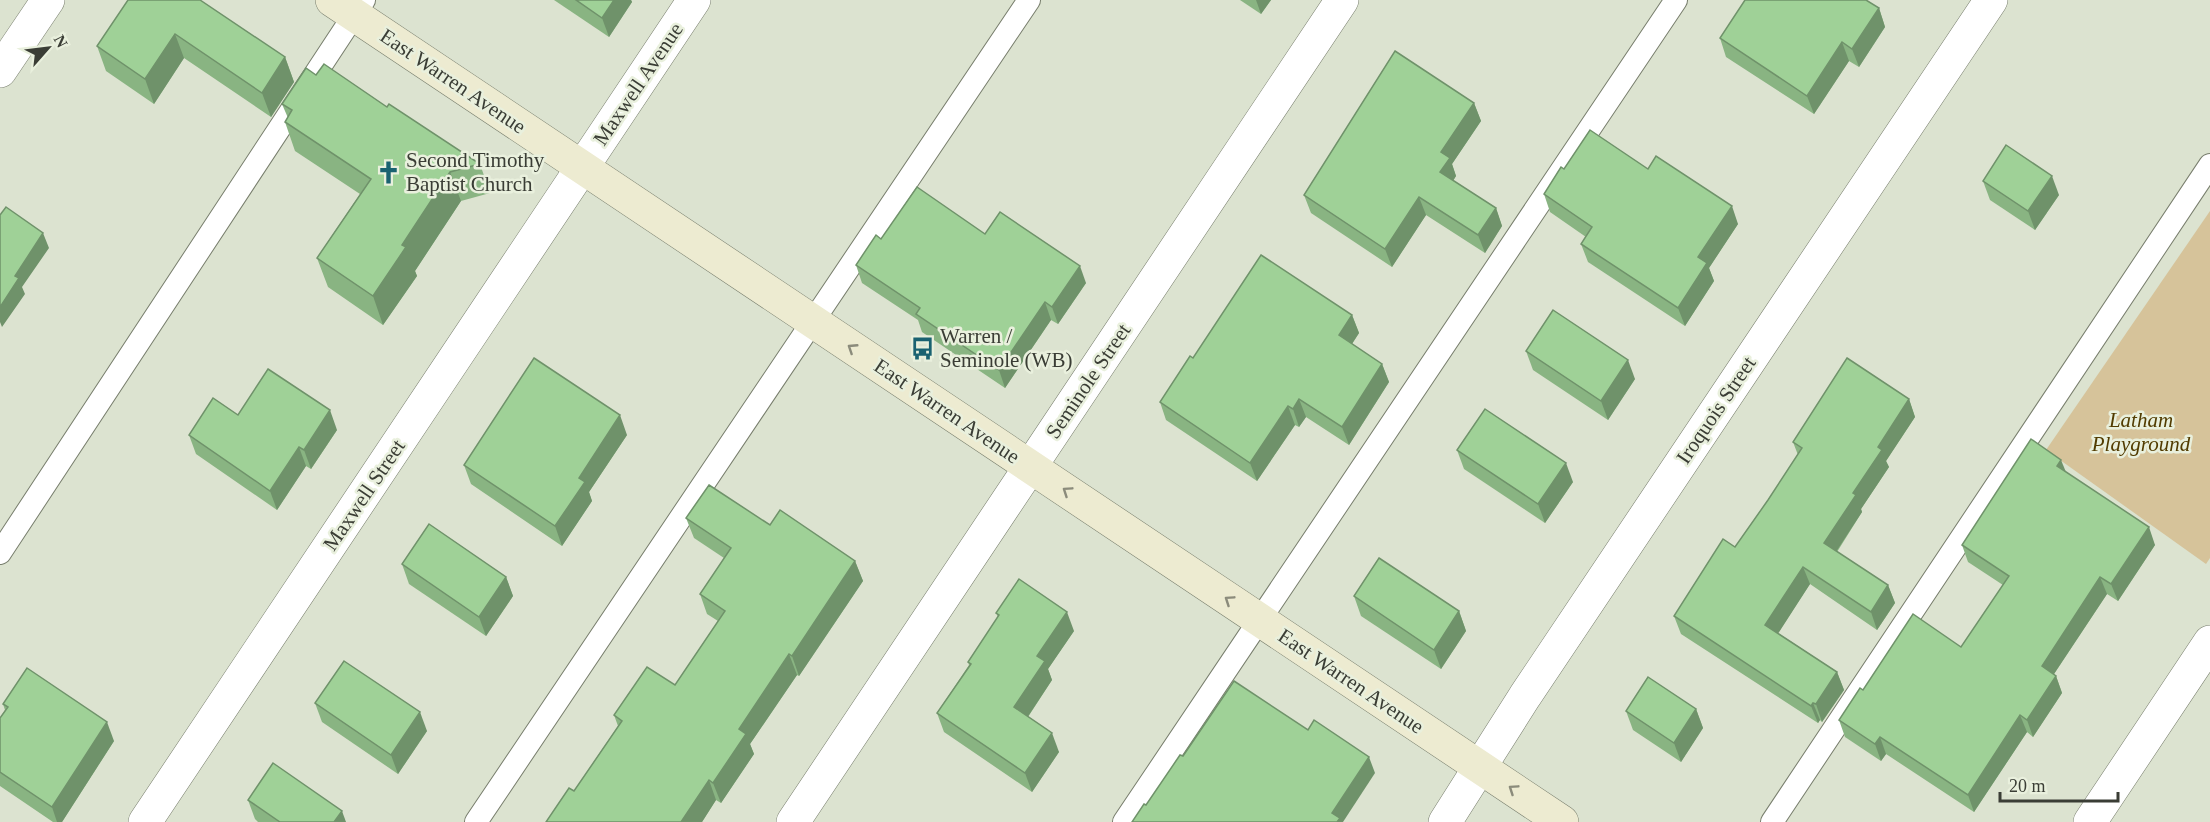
<svg xmlns="http://www.w3.org/2000/svg" width="2210" height="822" viewBox="0 0 2210 822" font-family="'Times New Roman',serif">
<rect width="100%" height="100%" fill="#dce3d0"/>
<path fill="#d6c39a" d="M2210,211V558L2206,564L2046,450Z"/>
<g fill="none" stroke-linecap="round" stroke-linejoin="round">
<defs>
<g id="lane">
<path d="M0,553L364,0"/>
<path d="M476,822L1029,0"/>
<path d="M1124,822L1676,0"/>
<path d="M1772,822L2210,165"/>
</g>
<g id="street">
<path d="M0,71L48,0"/>
<path d="M145,822L694,0"/>
<path d="M793,822L1342,0"/>
<path d="M1445,822L1525,696L1991,0"/>
<path d="M2090,822L2210,642"/>
</g>
<path id="secondary" d="M332,0L1562,822"/>
</defs>
<use href="#lane" stroke="#787e6d" stroke-width="24"/>
<use href="#street" stroke="#787e6d" stroke-width="34"/>
<use href="#secondary" stroke="#787e6d" stroke-width="34"/>
<use href="#lane" stroke="#fff" stroke-width="22"/>
<use href="#street" stroke="#fff" stroke-width="33"/>
<use href="#secondary" stroke="#edebd1" stroke-width="33"/>
</g>
<g fill="#89b482">
<path d="M128,0L285,57L294,82L271,117L184,58L154,104L106,71L97,46Z"/>
<path d="M554,0H631L632,2L609,37Z"/>
<path d="M1240,0H1271L1261,14Z"/>
<path d="M1879,8L1885,27L1859,67L1849,61L1814,114L1726,57L1720,38Z"/>
<path d="M316,75L387,107L480,164L490,193L461,201L415,271L417,276L383,325L328,287L317,258L360,194L295,151L285,122L288,118L282,104Z"/>
<path d="M1474,103L1481,121L1452,164L1456,176L1453,181L1496,208L1502,226L1485,253L1426,215L1392,267L1311,213L1304,195Z"/>
<path d="M1564,169H1648L1738,224L1709,268L1714,281L1685,326L1588,262L1581,244L1586,237L1550,212L1544,194Z"/>
<path d="M1983,181L2059,195L2035,230L1990,200Z"/>
<path d="M985,234L1086,283L1058,324L1051,320L1005,388L922,332L918,320L862,283L856,265L881,239Z"/>
<path d="M1352,315L1359,333L1352,344L1382,364L1389,382L1349,445L1306,417L1299,427L1295,425L1257,481L1166,420L1160,402L1193,358Z"/>
<path d="M1526,351L1635,379L1608,420L1533,370Z"/>
<path d="M1909,399L1915,417L1886,461L1889,467L1861,509L1862,512L1837,552L1888,585L1895,603L1877,630L1810,584L1778,633L1837,672L1844,690L1822,722L1820,720L1818,723L1681,634L1674,616L1735,547L1768,500L1798,455L1793,442Z"/>
<path d="M238,415L337,430L311,469L306,466L277,510L196,454L189,435Z"/>
<path d="M627,435L589,492L592,501L562,546L471,484L464,465Z"/>
<path d="M1457,450L1573,482L1545,523L1464,469Z"/>
<path d="M2066,472L2155,545L2118,601L2107,594L2054,674L2056,676L2062,693L2033,737L2027,732L1974,812L1886,754L1881,761L1845,737L1839,720L1863,690L1961,647L2003,585L1968,562L1962,545Z"/>
<path d="M686,518L770,525L855,561L863,581L799,676L797,675L750,744L754,754L721,803L716,800L702,822H546L574,791L618,726L614,715L675,685L718,621L707,614L700,594L724,558L694,538Z"/>
<path d="M402,564L506,577L513,596L486,636L409,584Z"/>
<path d="M1354,596L1459,611L1466,631L1441,669L1361,616Z"/>
<path d="M996,613L1074,631L1048,669L1052,680L1028,717L1059,752L1032,792L944,732L937,713L969,665L968,662L998,617Z"/>
<path d="M315,703L427,731L398,774L322,722Z"/>
<path d="M3,704L114,741L62,822H53L0,786V718L5,710Z"/>
<path d="M1696,709L1703,728L1681,762L1633,730L1626,711Z"/>
<path d="M248,800L346,822H258L255,819Z"/>
</g>
<g fill="#6f926a">
<path d="M614,0H631L632,2L609,37L602,18Z"/>
<path d="M1256,0H1271L1261,14Z"/>
<path d="M1879,8L1885,27L1859,67L1852,49Z"/>
<path d="M175,34L184,58L154,104L145,79Z"/>
<path d="M1842,42L1849,61L1814,114L1807,96Z"/>
<path d="M285,57L294,82L271,117L262,93Z"/>
<path d="M1474,103L1481,121L1452,164L1456,176L1447,190L1440,172L1441,152Z"/>
<path d="M450,172L461,201L415,271L417,276L383,325L373,296L402,245Z"/>
<path d="M2052,176L2059,195L2035,230L2028,211Z"/>
<path d="M1419,197L1426,215L1392,267L1385,249Z"/>
<path d="M1732,206L1738,224L1709,268L1714,281L1685,326L1678,308L1698,257Z"/>
<path d="M1496,208L1502,226L1485,253L1478,235Z"/>
<path d="M43,233L49,248L22,287L25,294L2,327L0,322V307L15,276Z"/>
<path d="M1080,266L1086,283L1058,324L1052,307Z"/>
<path d="M1045,302L1051,320L1005,388L999,370Z"/>
<path d="M1352,315L1359,333L1346,353L1339,335Z"/>
<path d="M1628,360L1635,379L1608,420L1601,401Z"/>
<path d="M1382,364L1389,382L1349,445L1342,427Z"/>
<path d="M1299,399L1306,417L1299,427L1293,409Z"/>
<path d="M1909,399L1915,417L1886,461L1889,467L1861,509L1862,512L1830,561L1824,543L1853,493L1878,447Z"/>
<path d="M1288,406L1295,425L1257,481L1250,463Z"/>
<path d="M330,410L337,430L311,469L304,450Z"/>
<path d="M620,415L627,435L589,492L592,501L562,546L555,526L579,478Z"/>
<path d="M299,447L306,466L277,510L270,491Z"/>
<path d="M2061,460L2068,477L2057,466Z"/>
<path d="M1566,463L1573,482L1545,523L1538,504Z"/>
<path d="M2149,527L2155,545L2118,601L2111,584Z"/>
<path d="M855,561L863,581L799,676L792,656Z"/>
<path d="M1803,567L1810,584L1772,643L1765,625Z"/>
<path d="M506,577L513,596L486,636L479,617Z"/>
<path d="M2100,577L2107,594L2048,683L2042,666Z"/>
<path d="M1888,585L1895,603L1877,630L1871,612Z"/>
<path d="M1459,611L1466,631L1441,669L1434,650Z"/>
<path d="M1067,612L1074,631L1048,669L1052,680L1021,727L1014,707L1037,656Z"/>
<path d="M789,654L797,675L750,744L754,754L721,803L713,783L739,729Z"/>
<path d="M1837,672L1844,690L1822,722L1816,704Z"/>
<path d="M2056,676L2062,693L2033,737L2027,720Z"/>
<path d="M1813,703L1820,720L1818,723L1811,706Z"/>
<path d="M1696,709L1703,728L1681,762L1674,743Z"/>
<path d="M420,712L427,731L398,774L391,755Z"/>
<path d="M2020,715L2027,732L1974,812L1968,795Z"/>
<path d="M107,722L114,741L62,822H57L52,807Z"/>
<path d="M1052,733L1059,752L1032,792L1025,773Z"/>
<path d="M1880,737L1886,754L1881,761L1875,744Z"/>
<path d="M1369,757L1375,773L1343,822H1336L1332,813Z"/>
<path d="M709,780L716,800L702,822H681Z"/>
<path d="M342,811L346,822H334Z"/>
</g>
<g fill="#9fd197" stroke="#6f926a" stroke-width="1.5">
<path d="M128,0H200L285,57L262,93L175,34L145,79L97,46Z"/>
<path d="M576,0H614L602,18Z"/>
<path d="M1745,0H1866L1879,8L1852,49L1842,42L1807,96L1720,38Z"/>
<path d="M1395,51L1474,103L1441,152L1450,158L1440,172L1496,208L1478,235L1419,197L1385,249L1304,195Z"/>
<path d="M324,64L387,107L389,104L480,164L450,172L402,245L406,247L373,296L317,258L371,179L285,122L292,110L282,104L306,68L316,75Z"/>
<path d="M1590,130L1648,169L1656,156L1732,206L1698,257L1707,263L1678,308L1581,244L1592,227L1544,194L1561,167L1564,169Z"/>
<path d="M2006,145L2052,176L2028,211L1983,181Z"/>
<path d="M917,187L985,234L1000,212L1080,266L1052,307L1045,302L999,370L916,314L920,308L856,265L876,235L881,239Z"/>
<path d="M6,207L43,233L15,276L19,278L0,307V215Z"/>
<path d="M1261,255L1352,315L1339,335L1382,364L1342,427L1299,399L1293,409L1288,406L1250,463L1160,402L1190,356L1193,358Z"/>
<path d="M1553,310L1628,360L1601,401L1526,351Z"/>
<path d="M534,358L620,415L579,478L585,482L555,526L464,465Z"/>
<path d="M1847,358L1909,399L1878,447L1882,450L1853,493L1856,495L1824,543L1888,585L1871,612L1803,567L1765,625L1837,672L1816,704L1813,703L1811,706L1674,616L1723,539L1735,547L1768,500L1802,448L1793,442Z"/>
<path d="M268,369L330,410L304,450L299,447L270,491L189,435L213,398L238,415Z"/>
<path d="M1485,409L1566,463L1538,504L1457,450Z"/>
<path d="M2031,439L2061,460L2057,466L2149,527L2111,584L2100,577L2042,666L2056,676L2027,720L2020,715L1968,795L1880,737L1875,744L1839,720L1860,688L1863,690L1913,614L1961,647L2009,576L1962,545Z"/>
<path d="M709,485L770,525L780,510L855,561L792,656L789,654L739,729L746,734L713,783L709,780L681,822H546L569,788L574,791L622,721L614,715L647,667L675,685L725,611L700,594L731,548L686,518Z"/>
<path d="M429,524L506,577L479,617L402,564Z"/>
<path d="M1379,558L1459,611L1434,650L1354,596Z"/>
<path d="M1019,579L1067,612L1037,656L1045,661L1014,707L1052,733L1025,773L937,713L971,664L968,662L999,615L996,613Z"/>
<path d="M344,661L420,712L391,755L315,703Z"/>
<path d="M27,668L107,722L52,807L0,772V718L8,707L3,704Z"/>
<path d="M1648,677L1696,709L1674,743L1626,711Z"/>
<path d="M1234,681L1308,730L1314,720L1369,757L1332,813L1340,818L1337,822H1132L1144,804L1146,805L1180,755L1183,756Z"/>
<path d="M273,763L342,811L334,822H280L248,800Z"/>
</g>
<defs><path id="oneway-chevron" d="M-2-3.5L2.5 0L-2 3.5" fill="none" stroke-width="1.6" stroke-linecap="round" stroke-linejoin="round" transform="scale(1.5)"/></defs>
<g stroke="#8b8b7b">
<use href="#oneway-chevron" transform="translate(852 348) rotate(-147)"/>
<use href="#oneway-chevron" transform="translate(1067 491) rotate(-146)"/>
<use href="#oneway-chevron" transform="translate(1229 600) rotate(-146)"/>
<use href="#oneway-chevron" transform="translate(1513 789) rotate(-146)"/>
</g>
<defs>
<symbol id="church-bare" viewBox="-9 -9 18 18"><path d="M-1.2-6h2.4v3.5h3.3v2.4h-3.3V6h-2.4V-.1h-3.3v-2.4h3.3Z" fill="#1a6271" stroke="#e9f0dd" stroke-width="2.5" paint-order="stroke"/></symbol>
<symbol id="bus-bare" viewBox="-9 -9 18 18"><path d="M-5-6H5V4H4V6H2V4H-2V6H-4V4H-5ZM-3.5-4V0h7V-4ZM-3.5 1.2v1.5H-2V1.2ZM2 1.2v1.5H3.5V1.2Z" fill="#1a6271" stroke="#e9f0dd" stroke-width="2.5" paint-order="stroke"/></symbol>
</defs>
<g fill-rule="evenodd">
<use href="#church-bare" x="372" y="156" width="33" height="33"/>
<use href="#bus-bare" x="906" y="332" width="33" height="33"/>
</g>
<g text-anchor="middle" dominant-baseline="central" stroke-width="5" stroke-linejoin="round" paint-order="stroke">
<g font-size="21" fill="#3a3d35" stroke="#e9f0dd">
<text transform="translate(453 81) rotate(34)">East Warren Avenue</text>
<text transform="translate(638 84) rotate(-56)">Maxwell Avenue</text>
<text transform="translate(1088 381) rotate(-56)">Seminole Street</text>
<text transform="translate(1716 410) rotate(-56)">Iroquois Street</text>
<text transform="translate(947 411) rotate(34)">East Warren Avenue</text>
<text transform="translate(364 495) rotate(-56)">Maxwell Street</text>
<text transform="translate(1351 681) rotate(34)">East Warren Avenue</text>
</g>
<g font-size="21" fill="#3a3d35" stroke="#e9f0dd" text-anchor="start">
<text x="406" y="160">Second Timothy<tspan x="406" dy="24">Baptist Church</tspan></text>
<text x="940" y="336">Warren /<tspan x="940" dy="24">Seminole (WB)</tspan></text>
</g>
<g font-size="21" font-style="italic" fill="#523c01" stroke="#e9f0dd">
<text x="2141" y="420">Latham<tspan x="2141" dy="24">Playground</tspan></text>
</g>
</g>
<g transform="translate(48 48) rotate(62)" stroke="#e9f0dd" stroke-width="4.5" paint-order="stroke">
<path d="M0-4.5L10 22L0 15L-10 22Z" fill="#3a3d35"/>
<text y="-9" font-size="16" font-weight="bold" text-anchor="middle" fill="#3a3d35">N</text>
</g>
<path d="M2000 792v9h118v-9" fill="none" stroke="#3a3d35" stroke-width="3"/>
<text x="2009" y="792" font-size="18" fill="#3a3d35" stroke="#e9f0dd" stroke-width="4.5" paint-order="stroke">20 m</text>
</svg>
